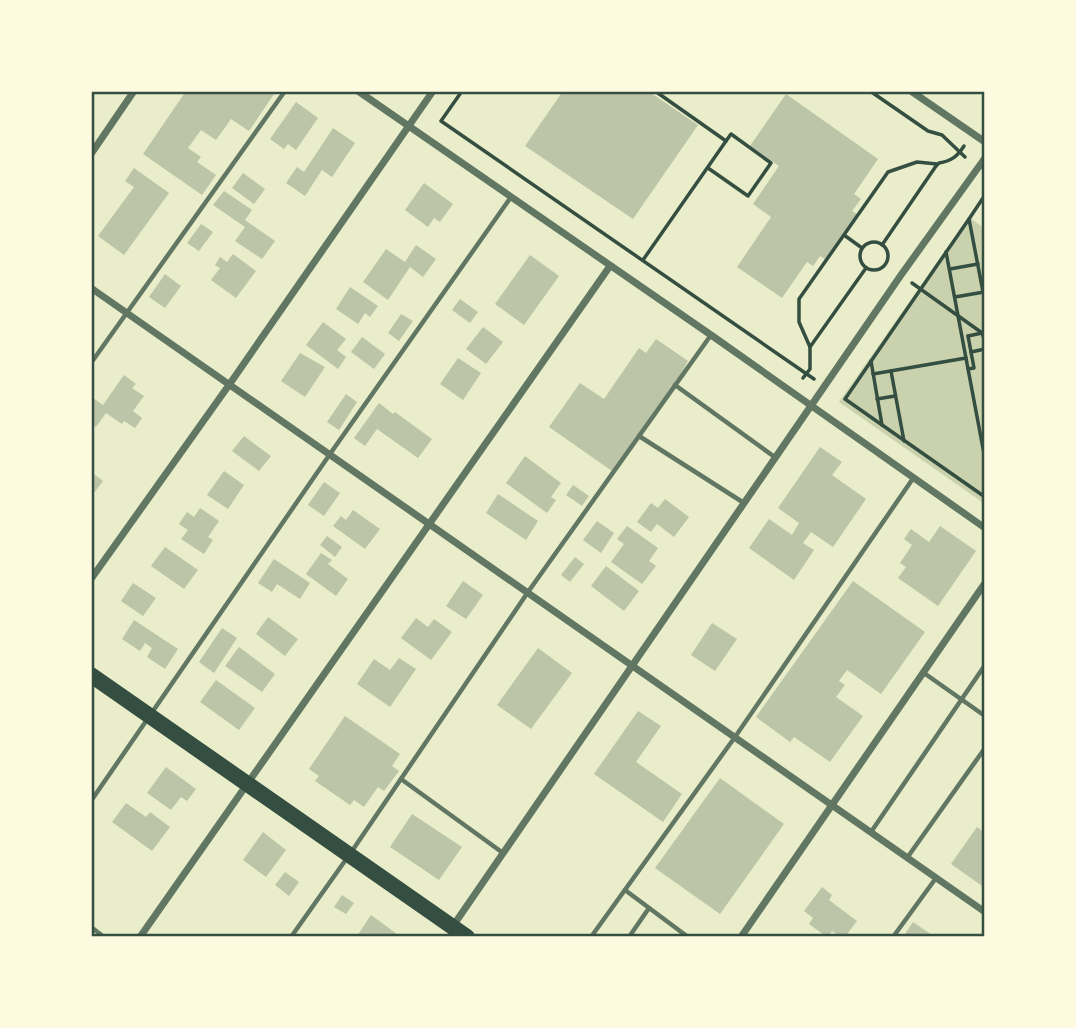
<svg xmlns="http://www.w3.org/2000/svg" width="1076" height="1028" viewBox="0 0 1076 1028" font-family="'Fira Sans Condensed',sans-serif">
<rect width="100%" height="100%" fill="#e9edc9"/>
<path fill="#cad2ad" d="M969,217L985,229V504L839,402Z"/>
<g fill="#bcc5a7">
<path d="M186,91H276L249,131L231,119L216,140L201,130L188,148L201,157L197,162L216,175L202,195L143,154Z"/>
<path d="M563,91H648L698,125L633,219L525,146Z"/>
<path d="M786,94L878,159L854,194L861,199L852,211L857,214L825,259L820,256L813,266L807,262L782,298L737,267L771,217L753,204L779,166L750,146Z"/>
<path d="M296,102L318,118L296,150L288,144L284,149L270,139Z"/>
<path d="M333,128L355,143L332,177L322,170L305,196L286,183L297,167L304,172Z"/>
<path d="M134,168L169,193L124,255L98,236L134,187L125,181Z"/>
<path d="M243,173L265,189L254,204L232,188Z"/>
<path d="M424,183L453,204L440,222L434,218L428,227L405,210Z"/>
<path d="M224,191L252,210L245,220L275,241L262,259L235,241L245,227L213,205Z"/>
<path d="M201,224L213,232L199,251L187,243Z"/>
<path d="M416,245L436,259L423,277L410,267L388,300L363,282L386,249L405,262Z"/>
<path d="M233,254L256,271L236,298L211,280L220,268L215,265L220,257L227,262Z"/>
<path d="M530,255L559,276L524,325L495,304Z"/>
<path d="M165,274L181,286L165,308L149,297Z"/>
<path d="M350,287L378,306L370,317L365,313L358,324L336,309Z"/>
<path d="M460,299L478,312L470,323L452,310Z"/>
<path d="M401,314L413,321L399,341L388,333Z"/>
<path d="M323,322L346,339L337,350L346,357L338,369L306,345Z"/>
<path d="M483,327L503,342L486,364L466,349Z"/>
<path d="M362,337L385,354L374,369L351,352Z"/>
<path d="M656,339L688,361L675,385L612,471L549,427L580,383L604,399L639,348L646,353Z"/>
<path d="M300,353L325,367L305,397L281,381Z"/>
<path d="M458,358L481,373L463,400L440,384Z"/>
<path d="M124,375L136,384L132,388L144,396L133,411L142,418L135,428L124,421L122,424L106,413L96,427L91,423V402L93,398L103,405Z"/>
<path d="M346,394L357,402L339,430L327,422Z"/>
<path d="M379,403L393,414L395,412L432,439L418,458L377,429L365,446L354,438Z"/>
<path d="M244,436L271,456L259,471L232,451Z"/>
<path d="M820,447L842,462L832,475L866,499L833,547L811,532L803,543L814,550L794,580L749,548L769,519L792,535L799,523L778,508Z"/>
<path d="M525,456L561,483L551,497L556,500L547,513L506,483Z"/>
<path d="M224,471L244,485L228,509L207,495Z"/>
<path d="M91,472L103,481L91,497Z"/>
<path d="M324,482L340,493L324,516L308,505Z"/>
<path d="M573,485L589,496L582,506L566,495Z"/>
<path d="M498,494L538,521L526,540L486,513Z"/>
<path d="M665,499L689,517L674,537L657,524L651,532L637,522L651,503L658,508Z"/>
<path d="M200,508L219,521L208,537L213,540L204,554L181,539L188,530L179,524L187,512L194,517Z"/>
<path d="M353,510L380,529L365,549L333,526L341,516L346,520Z"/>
<path d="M597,521L614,533L601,553L583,540Z"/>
<path d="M627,526L658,548L649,561L656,566L642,584L611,562L624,544L617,539Z"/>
<path d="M940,526L976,551L938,606L898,578L906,567L900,563L912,545L904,539L911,529L929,542Z"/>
<path d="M327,536L342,547L335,557L320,545Z"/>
<path d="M165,547L198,570L184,589L151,566Z"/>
<path d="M321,553L332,560L328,564L348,579L336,596L306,574Z"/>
<path d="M575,557L584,564L570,582L561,575Z"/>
<path d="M274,559L310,583L300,599L277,584L272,592L258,583Z"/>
<path d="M606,566L639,591L624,611L591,586Z"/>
<path d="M463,581L483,595L466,619L446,606Z"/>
<path d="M853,581L925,632L881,694L847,670L839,681L845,685L836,697L863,716L830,762L794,737L790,742L756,717Z"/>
<path d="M133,583L156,598L143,616L121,601Z"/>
<path d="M268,617L298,639L285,656L256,634Z"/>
<path d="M416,618L428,627L434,619L452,632L431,660L401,638Z"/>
<path d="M134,620L178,649L165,669L147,657L152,648L145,643L140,651L122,639Z"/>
<path d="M712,623L737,639L715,671L691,655Z"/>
<path d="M222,628L237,638L214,673L199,662Z"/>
<path d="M239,647L275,674L262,692L225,666Z"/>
<path d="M538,648L572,673L531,729L497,705Z"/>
<path d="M399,658L416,669L390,707L357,684L374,659L390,670Z"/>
<path d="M216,680L255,708L239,730L200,702Z"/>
<path d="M638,711L661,726L636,762L682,794L663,822L594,774Z"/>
<path d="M345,716L400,754L392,766L399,771L384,791L378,787L364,807L354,800L350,805L315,781L319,776L309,769Z"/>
<path d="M166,767L196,789L187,801L181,797L171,810L147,793Z"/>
<path d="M720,778L784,824L720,914L655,868Z"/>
<path d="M126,803L146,817L150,812L170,827L152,851L112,822Z"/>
<path d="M412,814L462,847L439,880L390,847Z"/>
<path d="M977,827L985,833V888L951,864Z"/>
<path d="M263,832L286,850L266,877L243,860Z"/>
<path d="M285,872L299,882L289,896L275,885Z"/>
<path d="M822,887L832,895L829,900L857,921L845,937H841L832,931L827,937L809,924L813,918L804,911Z"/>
<path d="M342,895L354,903L346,914L334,907Z"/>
<path d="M371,915L401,937H358L357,936Z"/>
<path d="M913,922L935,937H903Z"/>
</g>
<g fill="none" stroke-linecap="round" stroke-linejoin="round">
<g stroke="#344e41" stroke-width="3.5">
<path d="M462,91L441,121L814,379"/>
<path d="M870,91L928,131L942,135L965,157"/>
<path d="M708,168L748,196L771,163L731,134L726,141"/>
<path d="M969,219L985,195"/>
<path d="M844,235L862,248"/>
<circle cx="874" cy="256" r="14"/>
<path d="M882,245L936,166L939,163C951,161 957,157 964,146"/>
<path d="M946,252L985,459"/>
<path d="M643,260L726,141L655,91"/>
<path d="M866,268L810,347L799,322V299L888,172L917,162L937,164"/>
<path d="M950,269L978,264"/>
<path d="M912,283L985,335"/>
<path d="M983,292L969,219L845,399L985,497"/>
<path d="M955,297L984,292"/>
<path d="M968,336L974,368L968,369"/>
<path d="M968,336L982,333L985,342"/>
<path d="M971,352L985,349"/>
<path d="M871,361L882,425"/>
<path d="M891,371L904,441"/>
<path d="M873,374L966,358"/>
<path d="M803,378L810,369V347"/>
<path d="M877,399L895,396"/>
</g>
<g stroke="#617663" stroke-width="4.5">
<path d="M91,363L285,91"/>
<path d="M675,385L776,458"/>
<path d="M639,436L744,503"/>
<path d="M924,673L985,716"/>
<path d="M401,779L503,853"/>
<path d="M91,801L330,454L511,197"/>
<path d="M871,832L985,665"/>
<path d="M352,851L528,592L711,335"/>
<path d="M907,858L985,748"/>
<path d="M625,890L688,937"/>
<path d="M91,927L104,937"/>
<path d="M291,937L347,858"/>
<path d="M591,937L735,737L914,477"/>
<path d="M629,937L649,908"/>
<path d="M893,937L936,878"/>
</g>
<g stroke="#617663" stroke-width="7">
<path d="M358,91L711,335L985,528"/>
<path d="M911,91L985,142"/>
<path d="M91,154L134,91"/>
<path d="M91,288L985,912"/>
<path d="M91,579L229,385L433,91"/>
<path d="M453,926L901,275L985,158"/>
<path d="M140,937L610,266"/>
<path d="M741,937L985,583"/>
</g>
<path stroke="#344e41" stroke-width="16" d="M91,675L467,937"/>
</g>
<rect width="1076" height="1028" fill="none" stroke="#fefae0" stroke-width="186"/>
<rect x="93" y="93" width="890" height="842" fill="none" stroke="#344e41" stroke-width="2.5"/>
</svg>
